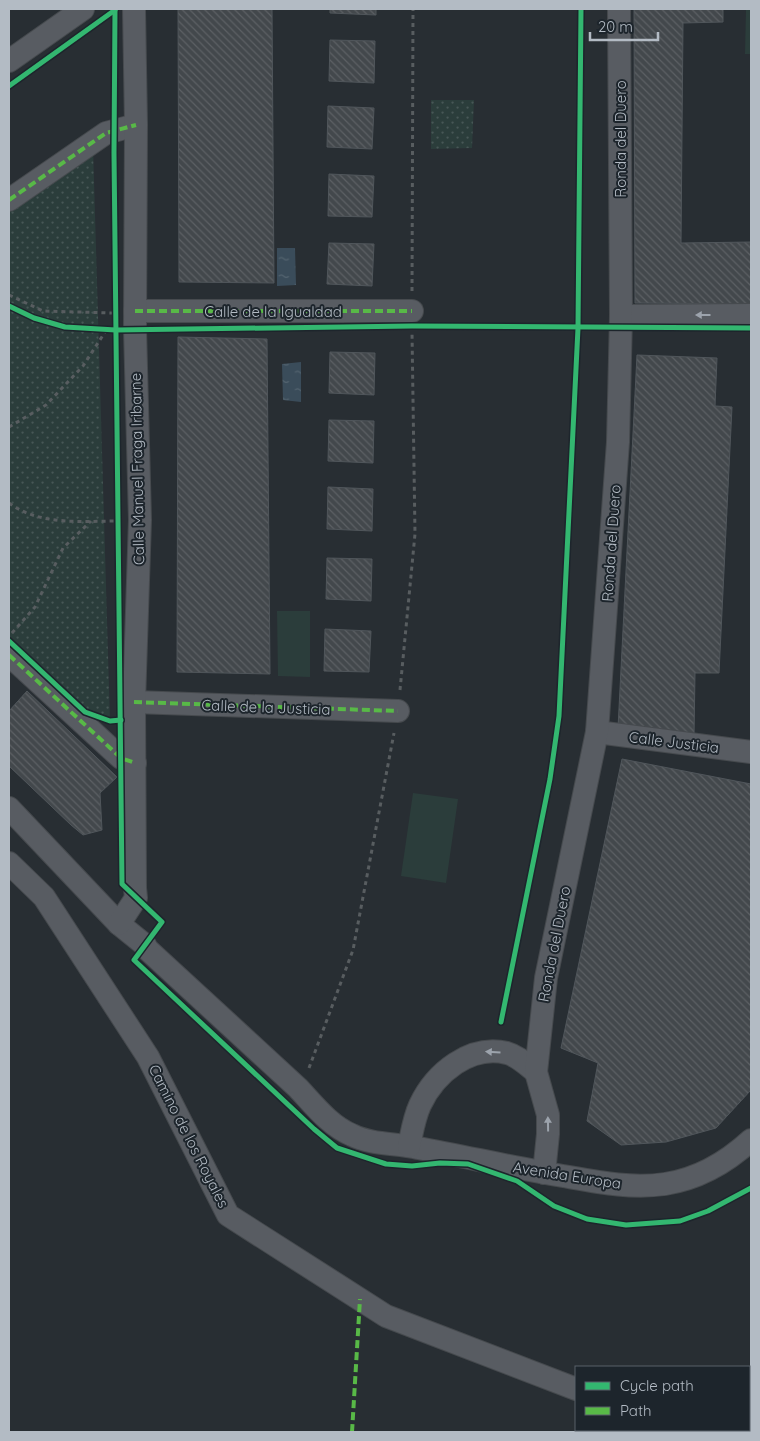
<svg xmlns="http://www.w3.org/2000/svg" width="760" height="1441" viewBox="0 0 760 1441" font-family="Quicksand,sans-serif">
<defs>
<pattern id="park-dots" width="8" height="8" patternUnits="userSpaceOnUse" patternTransform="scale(1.25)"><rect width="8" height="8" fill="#2b3d3b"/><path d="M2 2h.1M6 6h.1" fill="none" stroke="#475756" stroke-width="1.8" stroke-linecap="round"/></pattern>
<pattern id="water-ripples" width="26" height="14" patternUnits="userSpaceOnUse" patternTransform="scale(1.25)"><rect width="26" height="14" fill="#3a4c5a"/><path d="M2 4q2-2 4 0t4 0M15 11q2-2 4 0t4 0" fill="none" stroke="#546470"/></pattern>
<pattern id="building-back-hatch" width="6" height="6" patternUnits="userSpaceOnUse" patternTransform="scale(1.25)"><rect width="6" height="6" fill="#43484c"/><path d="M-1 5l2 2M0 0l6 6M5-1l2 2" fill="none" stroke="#5c6064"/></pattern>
</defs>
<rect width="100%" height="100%" fill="#282e33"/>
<g fill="#2b3d3b">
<path d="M746,9H751V54H745Z"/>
<path d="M277,611H310V677L278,676Z"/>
<path d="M413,793L458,799L446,883L401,876Z"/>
</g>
<g fill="url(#park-dots)">
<path d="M431,100H474L472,148L431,149Z"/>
<path d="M93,147L110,721L85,712L9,642V206Z"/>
</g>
<g fill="url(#water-ripples)">
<path d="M277,248H295L296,285L277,286Z"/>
<path d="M301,362V402L283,400L282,364Z"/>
</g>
<g fill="url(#building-back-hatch)" stroke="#50565b">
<path d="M178,9H272L274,283L179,282Z"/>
<path d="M330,9H376V15L330,13Z"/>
<path d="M634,9H723V22L683,23L681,243L751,242V304L635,303Z"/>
<path d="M330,40L375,41L374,83L329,81Z"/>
<path d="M328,106L374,108L372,149L327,147Z"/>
<path d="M329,174L374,176L372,217L328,216Z"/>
<path d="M329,243L374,244L372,286L327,284Z"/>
<path d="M178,337L267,339L270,674L177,672Z"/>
<path d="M330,352L375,353L374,395L329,393Z"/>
<path d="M637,355L717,358L715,406L732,407L719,673H695L694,736L618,728Z"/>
<path d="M329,420L374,421L373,463L328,461Z"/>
<path d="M328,487L373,489L372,531L327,529Z"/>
<path d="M327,558L372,559L371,601L326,599Z"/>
<path d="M325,629L371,631L369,672L324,671Z"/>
<path d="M27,691L117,777L100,793L102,830L83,835L71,825L9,766V711Z"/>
<path d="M622,759L751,784V1090L716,1128L666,1142L621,1145L587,1121L598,1063L561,1048Z"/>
</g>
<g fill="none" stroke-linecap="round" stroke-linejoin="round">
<defs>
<g id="street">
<path d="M9,61L83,9"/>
<path d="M9,200L106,133L136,125"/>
<path d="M135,311H412"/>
<path d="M621,316L751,315"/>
<path d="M9,655L121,758L135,763"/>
<path d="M134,702L398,711"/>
<path d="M597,732L751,752"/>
<path d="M9,808L119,924L145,945L147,949L298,1088C314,1105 330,1126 352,1135C372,1145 396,1143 418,1148C467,1157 515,1168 563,1176C597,1182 631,1189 665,1184C698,1179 727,1162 751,1140"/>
<path d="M9,863L44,897L148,1057L228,1215L386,1316L576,1389"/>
<path d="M119,924L136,898L135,888L134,702L140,520L135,329L136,125L134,9"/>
<path d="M409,1146C412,1132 414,1118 420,1105C435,1073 470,1044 507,1053C518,1056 527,1065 536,1072"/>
<path d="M544,1173L548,1134V1115L536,1072L546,978L597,732L618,442L621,316L619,9"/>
<path d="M682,1430L689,1432"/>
</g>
</defs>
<use href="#street" stroke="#464a4e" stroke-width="24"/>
<g stroke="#585d60" stroke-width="3" stroke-dasharray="4 4" stroke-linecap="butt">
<path d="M412,291L413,9"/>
<path d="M9,295L43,311L112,313"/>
<path d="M9,427L46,405L83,366L107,329"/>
<path d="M9,503C40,526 82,521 118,521"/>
<path d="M12,633L35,607L63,548L91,521"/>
<path d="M400,690L415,534L412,332"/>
<path d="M309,1068L353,950L394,733"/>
</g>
<use href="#street" stroke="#585c62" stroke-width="22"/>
<g stroke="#58b947" stroke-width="4" stroke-dasharray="8 4" stroke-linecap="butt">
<path d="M9,200L106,133L136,125"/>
<path d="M135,311H412"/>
<path d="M9,655L121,758L135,763"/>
<path d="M134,702L398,711"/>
<path d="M352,1432L360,1299"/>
</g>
<defs>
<g id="cycleway">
<path d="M115,9L114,153L122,884L162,922L134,960L314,1129L337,1148L386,1164L412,1166L440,1163L468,1164L517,1181L554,1206L587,1219L626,1225L680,1221L708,1211L751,1188"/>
<path d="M9,86L115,10"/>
<path d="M9,306L34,318L65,327L116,330L412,326L751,328"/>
<path d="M9,641L85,712L110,721L121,720"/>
<path d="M501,1022L550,779L559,716L578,328L581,9"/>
</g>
</defs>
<use href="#cycleway" stroke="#1d252c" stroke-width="8"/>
<use href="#cycleway" stroke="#33b770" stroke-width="5"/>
</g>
<defs><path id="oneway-solid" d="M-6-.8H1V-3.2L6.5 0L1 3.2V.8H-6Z" transform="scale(1.25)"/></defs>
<g fill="#9ca3ac">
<use href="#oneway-solid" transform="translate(703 315) rotate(180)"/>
<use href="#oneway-solid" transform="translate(493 1052) rotate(-177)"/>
<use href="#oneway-solid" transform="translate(548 1124) rotate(-91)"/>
</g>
<g text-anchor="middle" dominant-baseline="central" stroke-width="4" stroke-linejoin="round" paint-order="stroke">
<g font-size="15" fill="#b3bbc4" stroke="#1d252c">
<text transform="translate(620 139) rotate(-90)">Ronda del Duero</text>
<text x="273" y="311">Calle de la Igualdad</text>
<text transform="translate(137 469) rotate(-91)">Calle Manuel Fraga Iribarne</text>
<text transform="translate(611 543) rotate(-86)">Ronda del Duero</text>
<text transform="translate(266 707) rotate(2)">Calle de la Justicia</text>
<text transform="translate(674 742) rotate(7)">Calle Justicia</text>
<text transform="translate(554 944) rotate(-79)">Ronda del Duero</text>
<text transform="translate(189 1136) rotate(63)">Camino de los Royales</text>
<text transform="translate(567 1175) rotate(9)">Avenida Europa</text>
</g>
</g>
<rect width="760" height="1441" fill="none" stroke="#b3bbc4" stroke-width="20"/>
<rect x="575" y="1366" width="175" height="65" fill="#1d252c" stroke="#596169"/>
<rect x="585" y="1382" width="25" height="8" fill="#33b770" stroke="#596169"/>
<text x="620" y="1391" font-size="15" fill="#b3bbc4">Cycle path</text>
<rect x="585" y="1407" width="25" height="8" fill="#58b947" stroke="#596169"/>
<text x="620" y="1416" font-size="15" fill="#b3bbc4">Path</text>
<path d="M590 32v8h68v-8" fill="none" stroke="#b3bbc4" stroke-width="2.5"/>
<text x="598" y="32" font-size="15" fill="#b3bbc4" stroke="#1d252c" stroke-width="4" paint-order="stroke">20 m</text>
</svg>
